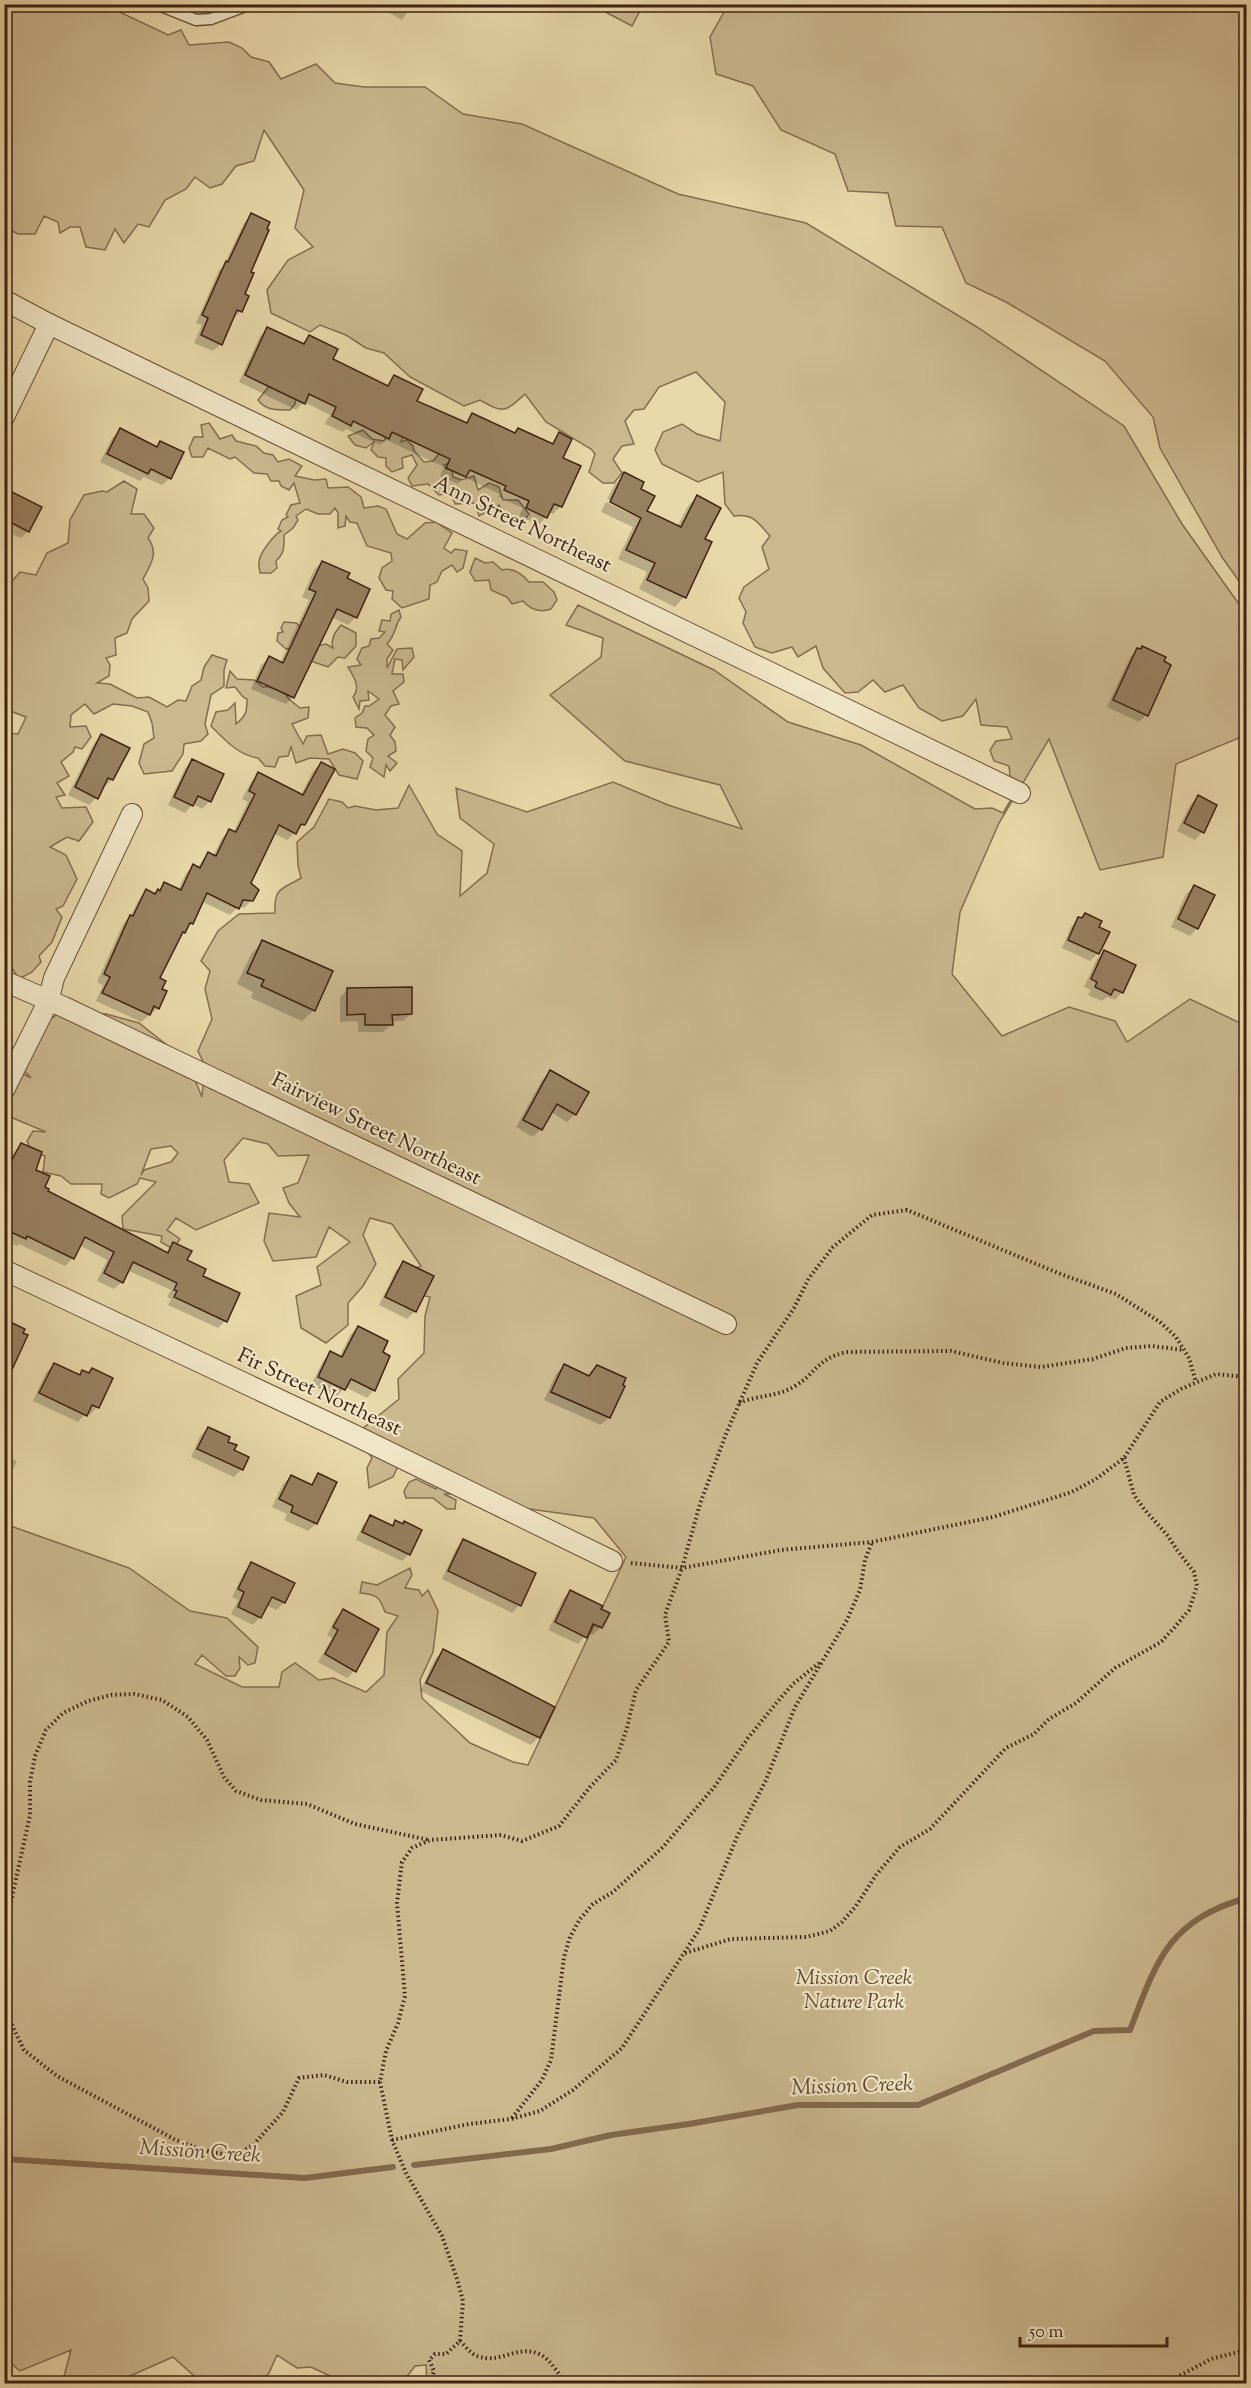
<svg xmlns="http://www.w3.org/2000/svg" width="1251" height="2388" viewBox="0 0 1251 2388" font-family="'Sorts Mill Goudy',serif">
<rect width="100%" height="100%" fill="#e8d7a8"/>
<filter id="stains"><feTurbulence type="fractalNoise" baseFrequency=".00333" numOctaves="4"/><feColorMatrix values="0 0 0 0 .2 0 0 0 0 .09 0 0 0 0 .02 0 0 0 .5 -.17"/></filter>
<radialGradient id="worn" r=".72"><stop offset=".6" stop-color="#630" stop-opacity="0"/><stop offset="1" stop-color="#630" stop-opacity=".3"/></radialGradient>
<g fill="#cbb88f" stroke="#856c51" stroke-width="1.5" fill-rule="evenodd">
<path d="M5,5H105L168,35L181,30L189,45L229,42L242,48L251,57L269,62L281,79L316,64L335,83L364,87H425L463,114L522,124L678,194L806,223L977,327L1124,426L1182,524L1246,614V735L1176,764L1163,857L1100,870L1049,739L999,823L960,912L952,974L1002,1036L1069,1007L1115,1021L1127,1042L1190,999L1240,1023L1246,1037V2383L427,2384L426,2365L415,2366L402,2383L347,2384L311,2367L297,2368L277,2355L269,2373L259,2383H202L173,2357L114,2383L62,2384L71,2350L20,2371L5,2358V1524L129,1568L190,1611L227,1618L258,1647L255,1663L248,1665L239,1657L240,1668L235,1676H226L202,1655L195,1664L242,1687H279L282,1672L295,1663L319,1680L333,1678L366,1692L384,1675L387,1632L398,1616L385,1612C380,1597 376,1594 360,1593L362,1582L377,1585L410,1568L412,1575L405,1588L419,1590L422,1596L428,1590L438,1611L433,1652L420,1680L422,1698L470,1743L513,1762L528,1765L626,1557L594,1518L500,1505L475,1493L444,1494L456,1500L455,1509H447L433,1498H406L404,1491L409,1482L416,1479L436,1489L445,1474L400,1462L393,1477L369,1488L367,1468L372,1458L356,1434L399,1399L398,1379L424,1353L425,1316L430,1297L411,1293L409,1271L421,1266L392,1224L370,1218L363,1235L376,1264L363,1286L348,1303V1325L326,1343L301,1328L296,1296L321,1285L317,1267L350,1242L329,1227L316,1257L273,1261L264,1241L269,1213L300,1217L289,1203L283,1188L298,1183L309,1155L278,1156L268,1144L243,1138L224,1160L229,1182L249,1184L259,1203L196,1230L176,1218L167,1230L180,1239L173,1249L161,1242L162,1236L123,1229L122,1216L156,1182L140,1178L137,1184L109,1198L101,1194L102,1184H71L61,1176L43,1172L45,1156L32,1152L27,1141L33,1131L46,1132L8,1116L5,1097L18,1071L31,1078L22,1068L50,1019L76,1003L85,1013L106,1014L139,1023L187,1061L202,1097L205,1066L198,1051L212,1019L205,989L210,971L201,961L218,931L239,914L275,913C274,887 281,890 301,878L298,865L297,842L314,827L329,799L342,802L348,808L355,806L376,810L398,808L409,785L437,834L462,851L460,896L487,873L494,844L460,818L456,788L527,812L613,782L668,805L742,829L720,785L625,761L550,695L601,657L603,638L566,625L578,605L714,670L788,722L861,745L975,809L992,808L1003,813L1015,793L1011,784L1009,766L994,761L990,750L996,741L1012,739L1007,727L981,725L976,699L963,716L942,721L919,708L903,685L885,692L873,680L858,692L845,693L823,668L816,646L798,657L792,647L772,653L755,647L743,623L746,612L739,598L744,587L769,569L762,547L770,536C758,523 754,513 734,516L725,504L723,472L698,482L662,464L655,450L663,432L682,424L697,434L720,441L725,402L696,372L659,387L644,409L634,410L625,421L634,444L622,446L613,459L622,473L614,483H603L589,472L595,454L591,449L546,422L525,394C505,412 504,414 480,400L464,406L410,377L384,353L366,348L346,335L320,325L310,332L271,313L267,290L288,260L313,247L295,228L304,190L264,130L254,161L236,166L222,184L210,188L195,177L186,189L165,200L149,227L138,224L124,243L115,229L105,250L86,247L80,227H70L60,233L58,222L44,216L35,234H18L5,227ZM171,1146L178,1153L171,1162L144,1170L141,1175L151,1149Z"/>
<path d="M592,5L643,4V5L632,26Z"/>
<path d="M728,5H1246V591L1222,557L1160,448L1153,417L1105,361L1006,302L966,283L942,227L896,226L888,193L848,191L835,154L781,130L753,86L716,74L710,37Z"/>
<path d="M270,385L298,390L295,404L290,410C277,410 266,411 258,400Z"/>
<path d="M209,423L220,439L232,435L236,441L256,446L264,453L273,455L278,462L289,459L302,466L295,476L314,480L326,479L328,488L348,487L361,497L364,508L378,506L386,509L397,534L407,539L425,523L436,522L452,533L444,548L451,553L455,549L467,551L463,568L457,572L452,565L442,571L437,582L430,585L429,599L402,608L392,599L393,591L386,590L379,578L382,568L392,561L391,553L367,546L357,523L350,522L346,516L345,526L338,528V513L335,508L330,514H318L306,509L296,516L298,520L293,528L284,535C284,546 285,553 276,561L277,568L271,573H260C260,569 258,566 259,563C259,553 274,535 281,531L278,529L282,520L288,517L286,515L291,505L300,503L294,483L289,490L281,486L279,481H271L267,474L254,473L235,457L230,459L208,448L203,457H192L189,448L194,437H203L201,425Z"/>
<path d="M363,430L372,439L384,441L387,435L394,432L403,437L401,442L406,440L413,446L414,451L424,462L433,461L443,449L453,462L444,465L446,469L452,468L453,477L461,480L474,476L478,490L489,483L499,487L503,500H518L529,514L523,522L507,519L499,505L479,516L475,503L455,504L451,493L439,495L428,484L412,486L408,478L417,465L412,455L402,458L403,468L392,472L386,466V458L378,457L371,450L374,442L366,448L355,445L348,436Z"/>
<path d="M124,481L137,489L131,514H144L154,528L148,538C159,553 151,564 143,579L148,588L149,601L132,619L127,633L115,638L116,655L106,658L110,665L109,676L97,683L110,684L137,698L149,697L167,707L178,700L186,701L192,686L201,680L204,667L212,655L227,660L224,670V686L211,695L205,724L208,734L201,741L184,744L183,754L172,771L144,774L139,763L144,744L154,738L152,723L148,712L132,706L113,704L94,714L85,704L71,715L70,727L86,726L91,737L82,749L75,747L73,752L61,762L69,776L57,783L65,795L56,797L62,808L86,807L93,822L79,841L67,837L50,847L66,855L77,879L63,906L56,909L62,917L52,942L39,956L41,962L32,972L19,979L10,965L5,966L4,733L18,734L26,717L5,709L4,586L7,587L20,572L36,575L47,553L68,543L70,520L84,495L102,491L107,492Z"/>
<path d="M475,558L485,563L493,562L502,570C513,567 522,574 529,582H543L554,592L557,600L551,609C540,613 531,610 523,601L512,604L507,597L491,590L489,580L475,581L470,572Z"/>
<path d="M399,610L401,617C394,626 397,633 387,644L393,650L387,659V668L397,649L412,648L414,657L403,670L402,660L395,659L392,674H403L404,682L393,691L399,704L391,706L385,715L395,727L390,735L395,742L396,751L388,756L397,763L390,771L386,765L384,777L370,767L373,758L366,751L368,739L374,735L367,728L356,727L355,718L362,713L365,706H369L379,699L368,691L369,700L360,701L359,709L353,697C361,687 354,677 348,667L361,665L357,659L362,648L369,646L371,639L379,638L385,632L379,631L382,620L390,621L391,614Z"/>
<path d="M284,622L296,623L302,628L294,649H286L277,641L278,633L283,632L281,628Z"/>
<path d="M341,625L356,633V646L345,658L338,657L328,667L311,661L317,646L326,644L333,648C330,639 336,631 341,625Z"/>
<path d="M230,671L237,679L254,680L263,687L279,686L289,699L300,708L309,707L308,718L292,724L303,744L307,736L321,735L328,754L343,749L355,753L363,761L357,779L339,775L329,759L310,758L296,763L291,747L288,756L279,757L275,767L265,766L258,758C238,755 225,740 211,726L216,712L228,710L235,703L236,724C246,716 247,712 247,699L243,697L235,687L226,688Z"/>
</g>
<g fill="#0003">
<path d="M373,4H413L402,20Z"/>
<path d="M251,215L241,311L233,319L221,344L213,351L194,343L202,325L196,323L219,270L224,265L244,223Z"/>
<path d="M267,329L301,344L309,337L331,360L386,387L394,377L415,401L465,424L472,415L514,434L518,430L551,444L559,434L561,506L553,514L549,512L539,525L519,516L523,508L498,497L499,494L464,477L458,484L440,476L444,467L386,440L380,445L346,429L343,432L325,424L330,415L304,402L296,410L239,382L260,336Z"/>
<path d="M120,430L155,448L161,442L170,478L162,485L144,477L140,481L100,462L112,438Z"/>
<path d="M625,474L639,490L645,512L677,527L688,506L697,497L703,539L684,597L675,607L639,589L647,572L618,559L633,527L601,512L606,502L641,519V515L607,499L615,484Z"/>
<path d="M4,490L28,531L21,538L4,531Z"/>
<path d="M322,562L345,579L356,617L348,625L331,617L293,697L286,704L251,689L261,665L269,658L280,663L309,600L302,597L314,570Z"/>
<path d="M1138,650L1146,715L1139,722L1107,707L1130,657Z"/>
<path d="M102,736L112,780L104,787L102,786L96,798L89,805L68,795L94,743Z"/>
<path d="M192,761L210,801L202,809L193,804L185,813L168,805L185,768Z"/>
<path d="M321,764L303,825L287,840L273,833L249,884L252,900L244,908L238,907L230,915L201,901L191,923L180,936L158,979L160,990L158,1008L141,1022L96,1001L103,985L97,982L123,924L130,917L139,899L146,891L154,895L165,884L178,890L186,873L194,866L197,868L208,854L213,856L222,838L229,831L233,833L248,802L242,799L251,782L258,774L301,795L313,771Z"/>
<path d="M1198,797L1202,832L1195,840L1177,831L1190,805Z"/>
<path d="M1194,887L1197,928L1190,936L1171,927L1186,894Z"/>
<path d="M1085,914L1097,927L1098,953L1090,961L1062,948L1071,927Z"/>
<path d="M263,942L314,1010L302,1021L251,998L253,992L237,984L251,954Z"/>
<path d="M1105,952L1122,992L1115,1000L1107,997L1102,1001L1088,995L1091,990L1084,987L1097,959Z"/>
<path d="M347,990L411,1014L403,1021H391V1024L383,1032H358V1021L340,1022V997Z"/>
<path d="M550,1072L575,1114L567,1122L551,1112L541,1129L533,1137L516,1127L542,1080Z"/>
<path d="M22,1145L46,1192L165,1253L173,1244L185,1261L201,1276L225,1321L218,1328L168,1305L171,1299L167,1297L171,1290L127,1270L122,1282L114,1289L97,1281L107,1260L79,1245L73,1258L65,1266L19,1244L17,1246L4,1240V1170L14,1152Z"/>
<path d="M403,1263L432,1277L415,1311L407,1319L379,1305L396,1270Z"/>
<path d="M358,1327L381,1353L374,1390L367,1398L345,1387L336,1397L311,1385L323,1361L331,1353L339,1358L350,1335Z"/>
<path d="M54,1365L78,1376L83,1372L97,1407L90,1415L86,1413L78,1422L33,1401L46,1372Z"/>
<path d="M564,1366L588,1377L597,1367L609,1417L601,1425L544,1400L556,1374Z"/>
<path d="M208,1429L232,1451L247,1458L241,1470L234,1477L191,1457L200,1436Z"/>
<path d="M4,1455L17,1461L4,1487Z"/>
<path d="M319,1475L335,1483L316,1524L308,1531L284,1520L287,1514L272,1507L283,1484L291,1476L310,1485Z"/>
<path d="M371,1517L391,1526L395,1522L409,1554L402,1561L356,1540L363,1525Z"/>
<path d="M464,1541L519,1605L512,1613L442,1579L456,1549Z"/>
<path d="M252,1564L293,1583L284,1603L276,1610L266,1605L260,1617L253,1625L231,1614L238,1600L232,1597L244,1572Z"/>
<path d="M570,1592L601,1627L593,1635L588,1632L578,1644L548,1630L563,1599Z"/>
<path d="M343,1611L354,1671L347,1678L318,1662L332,1638L327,1635L336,1618Z"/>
<path d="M443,1651L539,1737L531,1745L420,1691L435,1659Z"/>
</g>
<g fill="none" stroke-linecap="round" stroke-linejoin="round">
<g stroke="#82694e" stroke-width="6">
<path d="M4,2159L305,2178L393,2167"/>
<path d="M414,2165L551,2149L611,2135L689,2124L798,2105H918L1094,2031L1130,2030C1157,1960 1168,1921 1246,1898"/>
</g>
</g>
<g fill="#978060" stroke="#3f2113" stroke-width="1.5">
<path d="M251,213L270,222L267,229L269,230L251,272L254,273L245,294L249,296L242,312L237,310L222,345L201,335L208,318L202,315L226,261L228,262Z"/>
<path d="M267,327L304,344L309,335L338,349L333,359L388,386L394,375L423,389L417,401L467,423L472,413L515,433L518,428L553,444L559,432L572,439L563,458L581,466L562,507L554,504L547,518L526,508L529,501L504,490L506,486L470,470L466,477L446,468L450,459L392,432L389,439L353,421L351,426L332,416L336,407L309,394L305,404L245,375Z"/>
<path d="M120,428L157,447L160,441L184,452L171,479L151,469L148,474L107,454Z"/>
<path d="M624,472L644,482L641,489L655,496L647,511L681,527L697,495L721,508L705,539L712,542L686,598L647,580L655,563L626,550L641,518L610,502Z"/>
<path d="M4,488L42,507L29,532L4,519Z"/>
<path d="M322,561L350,573L347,578L370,589L357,618L337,609L294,698L257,681L269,656L283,663L316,592L309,589Z"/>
<path d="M1142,646L1166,657L1164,661L1171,665L1148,716L1113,700L1137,648L1141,649Z"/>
<path d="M101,734L130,748L113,780L108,778L98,799L75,787Z"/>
<path d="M192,759L224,774L211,802L198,796L193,806L174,797Z"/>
<path d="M321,762L335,769L305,825L301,824L296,834L279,825L251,883L259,890L253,901L243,900L239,909L207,893L193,924L190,923L185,933L183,932L160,978L166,981L162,989L167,991L159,1009L154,1006L150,1015L102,993L110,977L104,974L130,915L133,916L146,889L155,894L158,889L160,891L164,882L181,890L193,864L200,868L208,852L216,856L229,829L236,832L255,794L249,791L258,772L303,795Z"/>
<path d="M1198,795L1217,805L1204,833L1184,823Z"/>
<path d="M1194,885L1215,895L1198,929L1178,919Z"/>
<path d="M1085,913L1102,921L1099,927L1110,932L1099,954L1068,940L1078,917L1082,918Z"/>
<path d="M262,940L333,971L315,1011L261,986L264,980L247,973Z"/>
<path d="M1104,950L1136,965L1123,993L1114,989L1111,995L1095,987L1097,982L1091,979Z"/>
<path d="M412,987V1014L392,1015L393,1025H365V1014L347,1015V988Z"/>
<path d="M550,1070L589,1092L576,1115L557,1104L542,1130L523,1120Z"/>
<path d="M21,1143L42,1152L36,1170L50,1176L45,1187L49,1189L48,1191L168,1253L173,1242L192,1251L187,1260L206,1269L203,1276L240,1293L227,1322L174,1297L177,1291L174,1290L177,1283L133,1262L123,1283L104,1273L114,1252L85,1237L74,1259L27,1236L26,1239L4,1229V1175Z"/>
<path d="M403,1261L434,1276L416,1312L385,1297Z"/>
<path d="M4,1319L25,1329L23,1333L28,1335L4,1387Z"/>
<path d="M358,1326L388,1341L383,1352L390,1356L375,1391L351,1379L345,1390L318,1377L330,1351L342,1357Z"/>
<path d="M54,1363L80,1375L82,1370L89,1373L92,1368L113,1378L99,1408L92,1405L87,1416L39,1393Z"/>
<path d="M564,1364L589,1376L597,1365L626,1378L623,1385L625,1386L610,1418L551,1392Z"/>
<path d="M208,1427L230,1437L228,1442L237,1445L234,1450L249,1457L243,1470L197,1449Z"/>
<path d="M318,1473L337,1482L317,1524L291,1512L293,1506L279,1499L291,1475L312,1485Z"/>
<path d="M370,1515L393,1526L395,1520L403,1524L404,1521L422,1530L410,1555L362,1532Z"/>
<path d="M463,1539L536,1573L521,1606L448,1571Z"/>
<path d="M251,1562L295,1583L285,1603L272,1597L261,1618L238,1607L244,1592L238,1589Z"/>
<path d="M570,1590L603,1606L601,1609L610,1613L602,1628L593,1624L587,1638L555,1622Z"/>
<path d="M343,1609L379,1629L356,1672L325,1654L338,1630L333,1627Z"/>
<path d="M443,1649L555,1707L540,1738L426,1683Z"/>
</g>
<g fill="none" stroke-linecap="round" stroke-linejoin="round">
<defs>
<path id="lane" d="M156,4L196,20L211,19L251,4"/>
<g id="street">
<path d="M4,300L49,324L1020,793"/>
<path d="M4,417L49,324"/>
<path d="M4,981L64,1007L726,1324"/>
<path d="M4,1090L48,1002L54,978L132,814"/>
<path d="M4,1270L348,1432L612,1561"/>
</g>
</defs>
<use href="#lane" stroke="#694e38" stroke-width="13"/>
<use href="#street" stroke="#694e38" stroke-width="22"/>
<g stroke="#3f2113" stroke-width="4" stroke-dasharray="1.5 3" stroke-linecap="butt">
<path d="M739,1403C758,1395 777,1397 795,1386C818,1372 815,1360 846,1352L951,1351L1003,1363L1041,1367L1093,1359L1126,1348L1152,1346L1183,1350"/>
<path d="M631,1563L682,1568L781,1550L872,1542L993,1517L1072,1492L1096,1479L1124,1458L1160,1402L1181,1389L1216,1374L1246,1377"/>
<path d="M685,1953L731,1939L806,1937L830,1931L842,1922L856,1906L876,1875L900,1847L930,1829L1006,1748L1034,1734L1049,1719L1076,1703L1115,1668L1161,1642L1174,1628L1189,1610L1197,1586L1194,1572L1177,1550L1168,1536L1144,1509L1134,1495L1124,1458"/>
<path d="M4,1987L9,1911L30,1815V1782L35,1756L46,1730L63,1713L88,1701L111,1695L134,1694L162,1700L188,1717L207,1740L224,1777L236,1791L261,1800L307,1804L355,1824L429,1840"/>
<path d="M4,1994L10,2021L24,2050L57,2076L174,2139L197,2148L215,2153L236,2155L253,2145L283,2112L299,2078L324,2075L347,2082H380L386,2051L398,2023L405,1996L397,1903L402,1862L412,1848L430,1840L501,1835L522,1841L559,1826L590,1787L616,1760L627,1728L636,1690L669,1642L665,1615L682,1568L700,1504L726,1434L757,1363L794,1308L809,1278L833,1247L872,1215L907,1210L1058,1273L1116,1294L1160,1322L1176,1337L1189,1358L1196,1382"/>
<path d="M380,2082L392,2140L406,2173L442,2236L457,2279L463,2301L460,2341L446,2354H435L429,2360L434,2371L431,2381L427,2384"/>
<path d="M512,2118L542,2080L551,2060L564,1957L570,1937L580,1919L593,1904L613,1892L663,1847L715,1786L748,1738L778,1701L793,1684L819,1663"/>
<path d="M392,2140L469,2124L511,2119L540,2111L573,2090L622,2048L699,1930L737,1837L766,1780L795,1707L847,1620L860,1590L865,1560L872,1542"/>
<path d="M460,2341C465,2346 471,2354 477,2356C501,2365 518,2343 541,2355C551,2360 559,2375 566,2384"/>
<path d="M1164,2384L1211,2359L1246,2350"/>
</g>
<use href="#lane" stroke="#f0e5c6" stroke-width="10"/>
<use href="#street" stroke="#f0e5c6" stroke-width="20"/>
</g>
<g text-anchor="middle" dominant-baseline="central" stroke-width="4.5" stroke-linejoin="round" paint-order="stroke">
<g font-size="21" fill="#3f2113" stroke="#f0e5c6">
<text transform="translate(522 525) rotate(26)">Ann Street Northeast</text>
<text transform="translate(376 1130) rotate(26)">Fairview Street Northeast</text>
<text transform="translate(319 1393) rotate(25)">Fir Street Northeast</text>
</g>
<g font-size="21" font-style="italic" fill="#624732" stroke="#f0e5c6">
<text x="854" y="1979">Mission Creek<tspan x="854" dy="24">Nature Park</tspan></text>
</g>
<g font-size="22" font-style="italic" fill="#614530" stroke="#f0e5c6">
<text transform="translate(852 2087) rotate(-2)">Mission Creek</text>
<text transform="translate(200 2153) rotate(4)">Mission Creek</text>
</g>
</g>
<rect width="1251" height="2388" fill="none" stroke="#e8d7a8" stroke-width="24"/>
<rect x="6" y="6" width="1239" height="2376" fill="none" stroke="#3f2113" stroke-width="3"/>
<rect x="12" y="12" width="1227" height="2364" fill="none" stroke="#3f2113" stroke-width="1.5"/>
<path d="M1020 2337v9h147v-9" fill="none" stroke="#3f2113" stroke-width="3"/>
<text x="1029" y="2337" font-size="18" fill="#3f2113" stroke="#f0e5c6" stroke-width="4.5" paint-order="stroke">50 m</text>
<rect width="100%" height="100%" filter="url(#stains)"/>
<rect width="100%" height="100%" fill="url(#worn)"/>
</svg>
